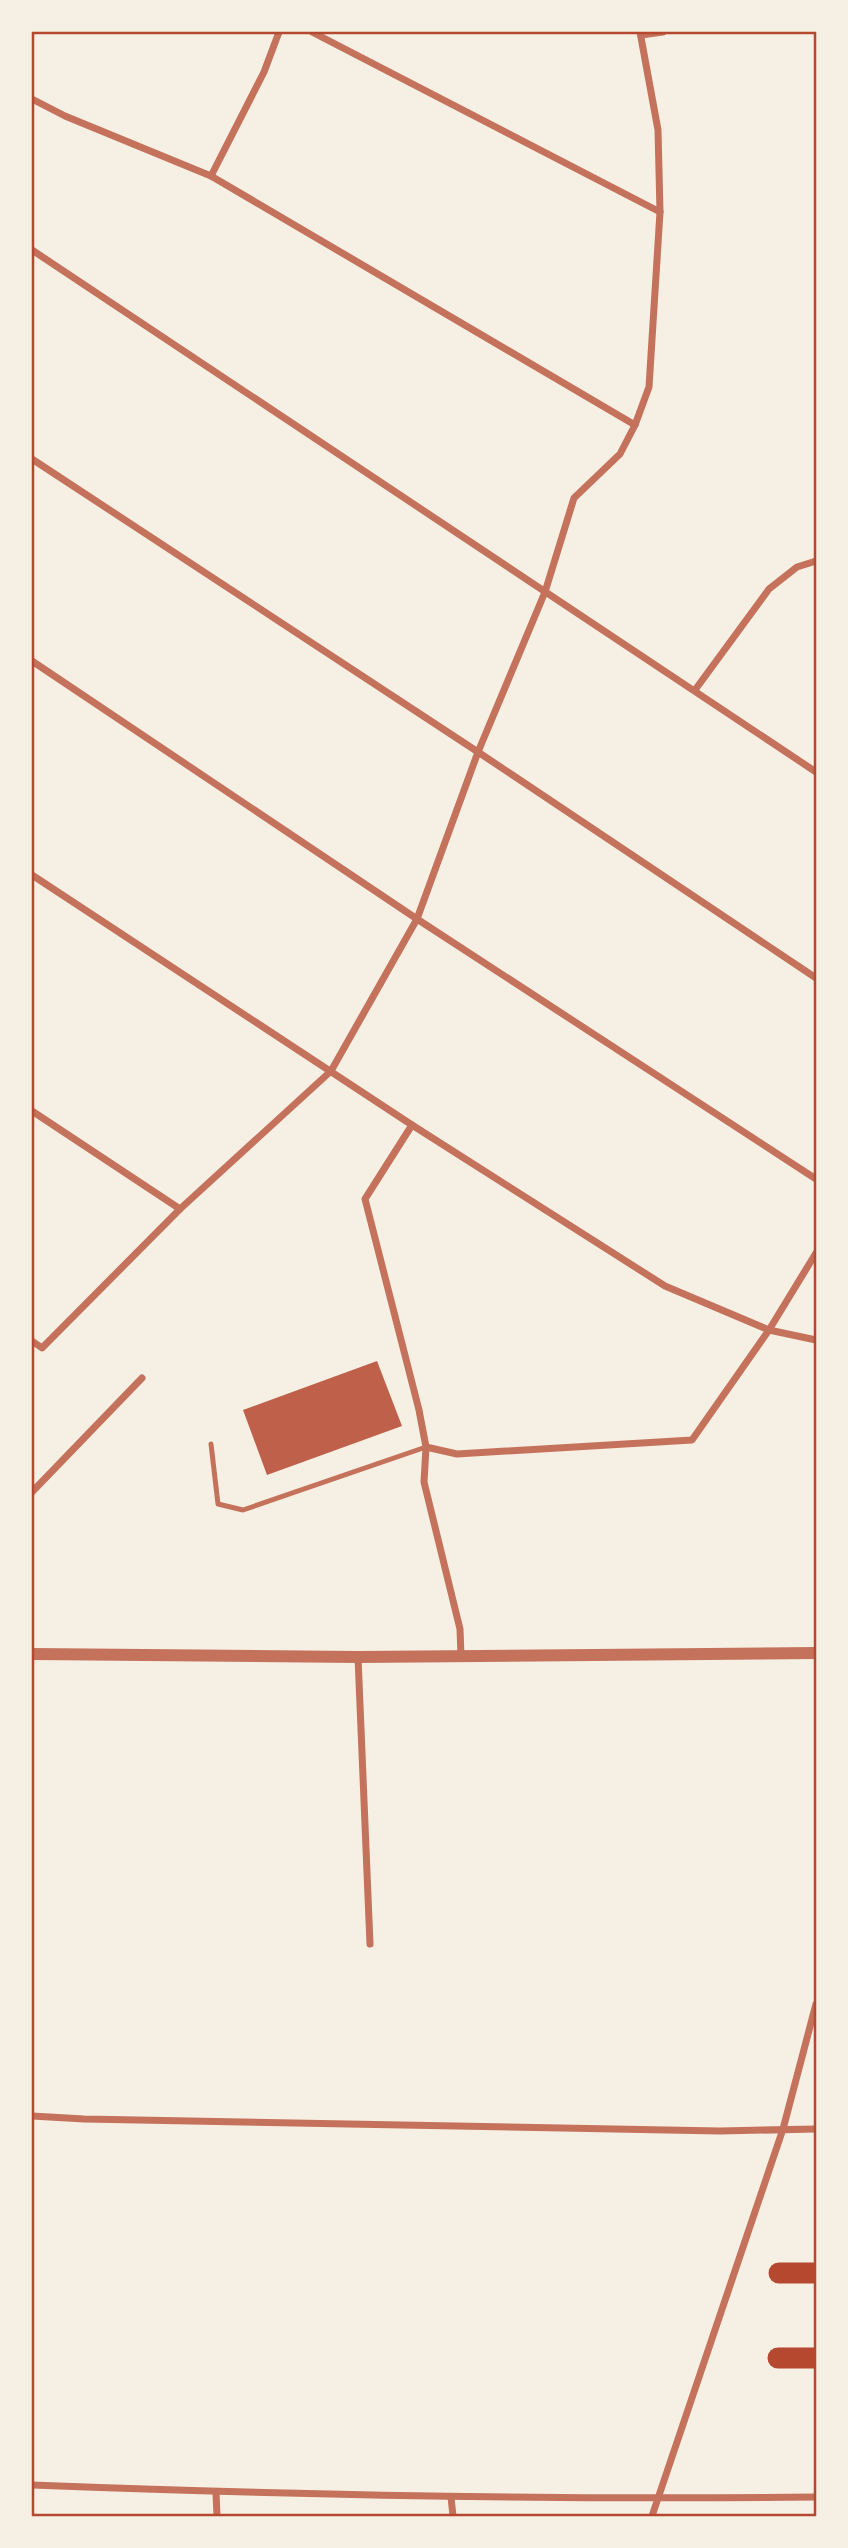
<svg xmlns="http://www.w3.org/2000/svg" width="848" height="2548" viewBox="0 0 848 2548" font-family="'Asap Condensed',sans-serif">
<rect width="100%" height="100%" fill="#f6efe4"/>
<path fill="#bf614a" d="M377,1361L402,1426L267,1475L243,1410Z"/>
<g fill="none" stroke-linecap="round" stroke-linejoin="round">
<path stroke="#c5725c" stroke-width="5" d="M211,1444L218,1504L243,1510L426,1447"/>
<g stroke="#c5725c" stroke-width="7">
<path d="M312,32L660,212"/>
<path d="M641,35L663,32"/>
<path d="M32,99L65,116L211,176L635,425"/>
<path d="M211,176L264,72L279,32"/>
<path d="M32,250L816,772"/>
<path d="M32,459L478,752L816,978"/>
<path d="M32,661L417,919L816,1179"/>
<path d="M695,690L769,589L797,567L816,561"/>
<path d="M32,875L412,1125L665,1286L769,1330L816,1340"/>
<path d="M32,1111L180,1209"/>
<path d="M412,1125L365,1199L419,1410L426,1447L424,1482L460,1629L461,1656"/>
<path d="M32,1341L42,1348L180,1209L331,1071L417,919L478,752L545,592L574,498L620,454L635,425L649,387L660,212L658,130L640,32"/>
<path d="M426,1447L457,1454L692,1440L769,1330L816,1253"/>
<path d="M32,1492L142,1378"/>
<path d="M358,1657L370,1944"/>
<path d="M32,2116L84,2119L720,2131L816,2129"/>
<path d="M32,2485C293,2495 555,2500 816,2497"/>
<path d="M216,2493L217,2516"/>
<path d="M451,2497L453,2516"/>
<path d="M652,2516L783,2129L816,2004"/>
</g>
<path stroke="#c5725c" stroke-width="12" d="M32,1654L358,1657L816,1653"/>
<g stroke="#b5482f" stroke-width="21">
<path d="M779,2273H816"/>
<path d="M778,2358H816"/>
</g>
</g>
<rect width="848" height="2548" fill="none" stroke="#f6efe4" stroke-width="66"/>
<rect x="33" y="33" width="782" height="2482" fill="none" stroke="#b5482f" stroke-width="2.5"/>
</svg>
